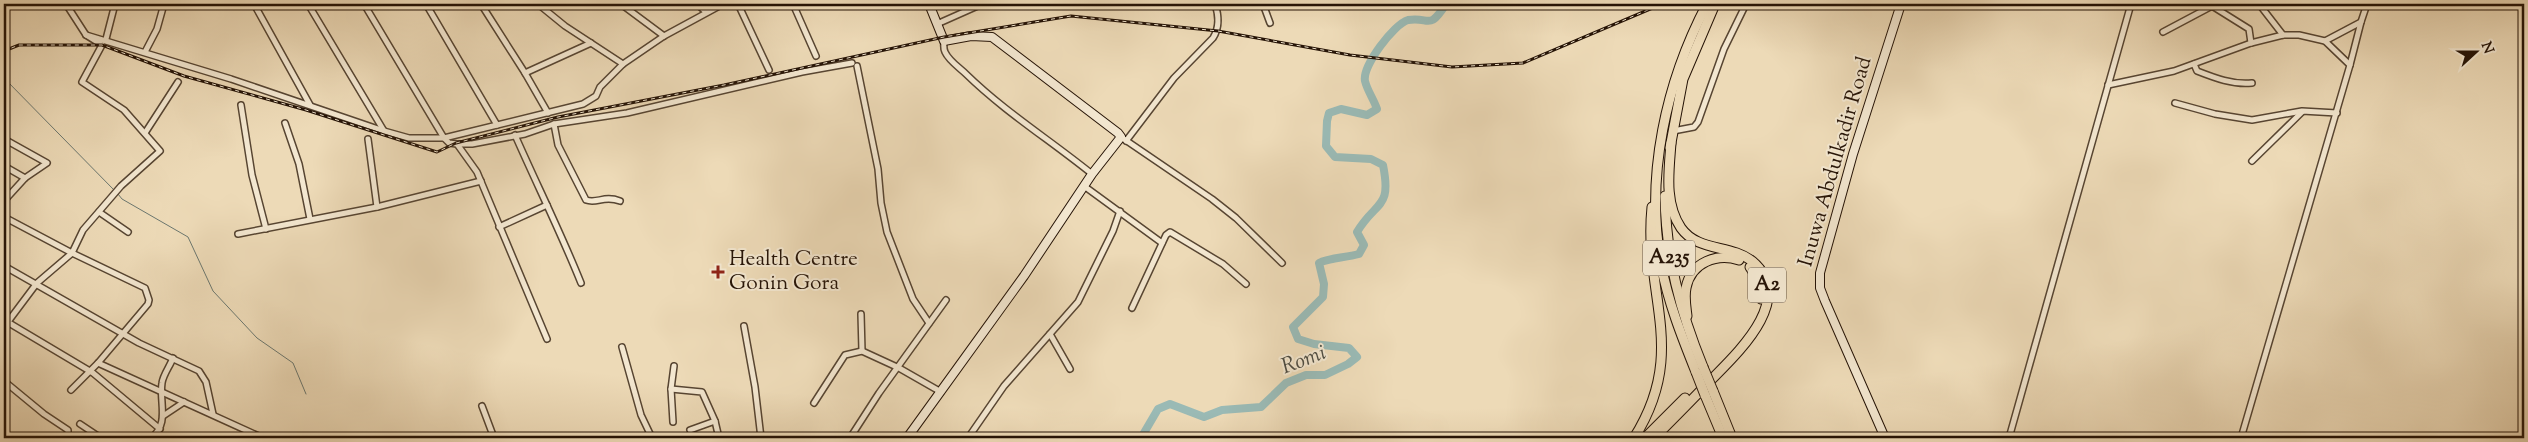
<svg xmlns="http://www.w3.org/2000/svg" width="2528" height="442" viewBox="0 0 2528 442" font-family="'Sorts Mill Goudy',serif">
<rect width="100%" height="100%" fill="#eddab7"/>
<filter id="stains"><feTurbulence type="fractalNoise" baseFrequency=".004" numOctaves="4"/><feColorMatrix values="0 0 0 0 .2 0 0 0 0 .09 0 0 0 0 .02 0 0 0 .5 -.17"/></filter>
<radialGradient id="worn" r=".72"><stop offset=".6" stop-color="#630" stop-opacity="0"/><stop offset="1" stop-color="#630" stop-opacity=".3"/></radialGradient>
<g fill="none" stroke-linecap="round" stroke-linejoin="round">
<g stroke="#6b776f" stroke-width="1">
<path d="M4,78L114,190"/>
<path d="M118,194L122,199L188,237L213,291L257,338L293,363L306,394"/>
</g>
<path stroke="#9abab5" stroke-width="8" d="M1141,438L1158,409L1170,404L1204,417L1222,410L1261,407L1286,383L1306,375H1325L1348,364L1357,357L1349,348L1314,344L1298,339L1293,327L1323,297L1324,284L1319,263C1331,257 1345,258 1359,254L1364,245L1357,232C1376,200 1392,210 1383,165L1371,159L1335,157L1326,146L1327,121L1329,113L1341,109L1367,115L1377,109C1374,100 1367,90 1365,81C1362,66 1394,24 1408,20C1430,16 1428,32 1446,4"/>
<defs>
<g id="street">
<path d="M254,4L310,105"/>
<path d="M308,4L384,131"/>
<path d="M364,4L444,138L449,143L457,144L477,172L547,339"/>
<path d="M426,4L497,125"/>
<path d="M481,4L525,73L548,113"/>
<path d="M538,4L565,26L623,64"/>
<path d="M621,4L664,36"/>
<path d="M697,4L706,12"/>
<path d="M738,4L769,70"/>
<path d="M793,4L816,56"/>
<path d="M1263,4L1270,23"/>
<path d="M2209,4L2249,29L2251,43"/>
<path d="M2259,4L2283,35"/>
<path d="M937,24L982,4"/>
<path d="M2163,32L2212,6"/>
<path d="M86,35L231,79L384,131L409,138H444L583,104L596,96L600,87L623,64L664,36L723,4"/>
<path d="M106,39L115,4"/>
<path d="M944,41C944,45 943,48 945,52C949,61 960,68 966,74C1005,112 1050,140 1092,174"/>
<path d="M2325,41L2361,22L2367,4"/>
<path d="M145,52L157,29L164,4"/>
<path d="M2194,64L2197,71C2215,78 2233,85 2252,83"/>
<path d="M2350,65L2361,22"/>
<path d="M857,66L878,169L881,203L887,232L913,299L929,323"/>
<path d="M525,73L591,43"/>
<path d="M2108,85L2174,71L2251,43L2283,35H2299L2325,41L2350,65L2241,438"/>
<path d="M2175,103L2215,114L2252,120L2302,111L2337,113"/>
<path d="M241,105L252,175L266,229"/>
<path d="M285,123L299,164L310,219"/>
<path d="M554,124L558,145L586,200C597,204 604,195 620,201"/>
<path d="M1673,131L1694,127L1698,122L1724,49L1746,4"/>
<path d="M145,133L178,82"/>
<path d="M515,135C537,185 561,233 581,283"/>
<path d="M1121,137L1212,199L1236,218L1282,263"/>
<path d="M4,139L47,163L25,178L4,201"/>
<path d="M368,139L377,207"/>
<path d="M1126,141L1174,78L1213,38C1220,27 1219,16 1215,4"/>
<path d="M457,144H472L525,134L554,124L627,113L802,72L852,63"/>
<path d="M2252,161L2302,112"/>
<path d="M4,166L25,178"/>
<path d="M1084,186L1162,243"/>
<path d="M99,212L128,232"/>
<path d="M4,217L72,253L145,288L149,300L148,304L98,363L71,390"/>
<path d="M499,227L547,205"/>
<path d="M238,234L377,207L481,181"/>
<path d="M4,266L139,343L199,371L206,382L213,414"/>
<path d="M1132,308L1166,235L1170,232L1223,264L1246,284"/>
<path d="M861,314L862,351"/>
<path d="M4,320L93,373L160,429"/>
<path d="M744,326L755,387L761,438"/>
<path d="M4,327L37,283L72,253L83,230L121,186L160,151L124,110L82,82L102,45L86,35L66,4"/>
<path d="M1050,334L1070,369"/>
<path d="M622,347L641,415L652,438"/>
<path d="M98,363L263,438"/>
<path d="M4,381L44,414L68,430V434L62,438"/>
<path d="M671,389L702,392L715,421L719,438"/>
<path d="M814,403L845,355L862,351L899,368L941,392"/>
<path d="M482,406L494,438"/>
<path d="M163,416L184,402"/>
<path d="M673,422L671,389L674,366"/>
<path d="M80,424L101,438"/>
<path d="M690,430L715,421"/>
<path d="M151,438C170,424 159,403 162,383C163,375 170,366 173,358"/>
<path d="M850,438L879,393L946,300"/>
<path d="M968,438L1004,386L1078,302L1113,231L1120,211"/>
<path d="M2009,438L2131,4"/>
</g>
<g id="secondary">
<path d="M907,438L1024,276L1092,174L1121,137L1118,133L992,37L971,36L944,41L929,4"/>
<path d="M1885,438L1825,301L1820,288V273L1853,154L1901,4"/>
</g>
<g id="highway">
<path d="M1670,148L1683,79L1715,4"/>
<path d="M1665,196C1666,257 1680,311 1703,367"/>
<path d="M1750,267L1759,281L1761,299"/>
<path d="M1687,316C1686,307 1684,297 1686,288C1691,262 1717,253 1739,260"/>
<path d="M1696,372C1682,337 1668,302 1661,264C1645,176 1666,82 1707,4"/>
<path d="M1713,391L1732,438"/>
<path d="M1705,395L1723,438"/>
<path d="M1634,438C1689,351 1643,296 1652,207"/>
<path d="M1645,438L1685,398"/>
<path d="M1654,438C1672,420 1690,402 1707,384C1734,356 1798,300 1752,261C1730,244 1698,252 1681,228C1664,203 1669,171 1671,143"/>
</g>
</defs>
<use href="#street" stroke="#574532" stroke-width="8"/>
<use href="#secondary" stroke="#251306" stroke-width="10"/>
<use href="#highway" stroke="#251306" stroke-width="11"/>
<use href="#street" stroke="#f3e7d0" stroke-width="5"/>
<use href="#secondary" stroke="#f3e7d0" stroke-width="8"/>
<use href="#highway" stroke="#eddab7" stroke-width="9"/>
<defs>
<path id="rail" d="M4,51L19,45H102L184,76L306,110L437,152L456,143L558,117L724,85L944,37L1071,16L1218,31L1350,55L1452,67L1523,63L1662,4"/>
</defs>
<use href="#rail" stroke="#251306" stroke-width="3"/>
<use href="#rail" stroke="#f3e7d0" stroke-width="1" stroke-dasharray="4" stroke-linecap="butt"/>
<defs>
<g id="highway-bridge">
<path d="M1703,367L1713,391"/>
<path d="M1696,372L1705,395"/>
</g>
</defs>
<use href="#highway-bridge" stroke="#251306" stroke-width="11" stroke-linecap="butt"/>
<use href="#highway-bridge" stroke="#eddab7" stroke-width="9"/>
</g>
<path fill="#8f2418" stroke="#f3e7d0" stroke-width="2" d="M715.5 264.5h5v5h5v5h-5v5h-5v-5h-5v-5h5z"/>
<g text-anchor="middle" dominant-baseline="central" stroke-width="4" stroke-linejoin="round" paint-order="stroke">
<g fill="#f3e7d0" stroke="#635343" stroke-width="1">
<rect x="1643" y="240.5" width="52" height="35" rx="4"/>
<rect x="1748" y="267.5" width="38" height="35" rx="4"/>
</g>
<g font-size="20" font-weight="bold" fill="#251306">
<text x="1669" y="258">A235</text>
<text x="1767" y="285">A2</text>
</g>
<g font-size="21" fill="#251306" stroke="#f3e7d0">
<text transform="translate(1836 162) rotate(-74)">Inuwa Abdulkadir Road</text>
</g>
<g font-size="21" fill="#251306" stroke="#f3e7d0" text-anchor="start">
<text x="729" y="260">Health Centre<tspan x="729" dy="24">Gonin Gora</tspan></text>
</g>
<g font-size="22" font-style="italic" fill="#4e4d43" stroke="#f3e7d0">
<text transform="translate(1304 361) rotate(-21)">Romi</text>
</g>
</g>
<rect width="2528" height="442" fill="none" stroke="#eddab7" stroke-width="20"/>
<rect x="5" y="5" width="2518" height="432" fill="none" stroke="#251306" stroke-width="2.5"/>
<rect x="10" y="10" width="2508" height="422" fill="none" stroke="#251306"/>
<g transform="translate(2476 52) rotate(69)" stroke="#f3e7d0" stroke-width="4" paint-order="stroke">
<path d="M0-4L9 19L0 12L-9 19Z" fill="#251306"/>
<text y="-8" font-size="14" font-weight="bold" text-anchor="middle" fill="#251306">N</text>
</g>
<rect width="100%" height="100%" filter="url(#stains)"/>
<rect width="100%" height="100%" fill="url(#worn)"/>
</svg>
